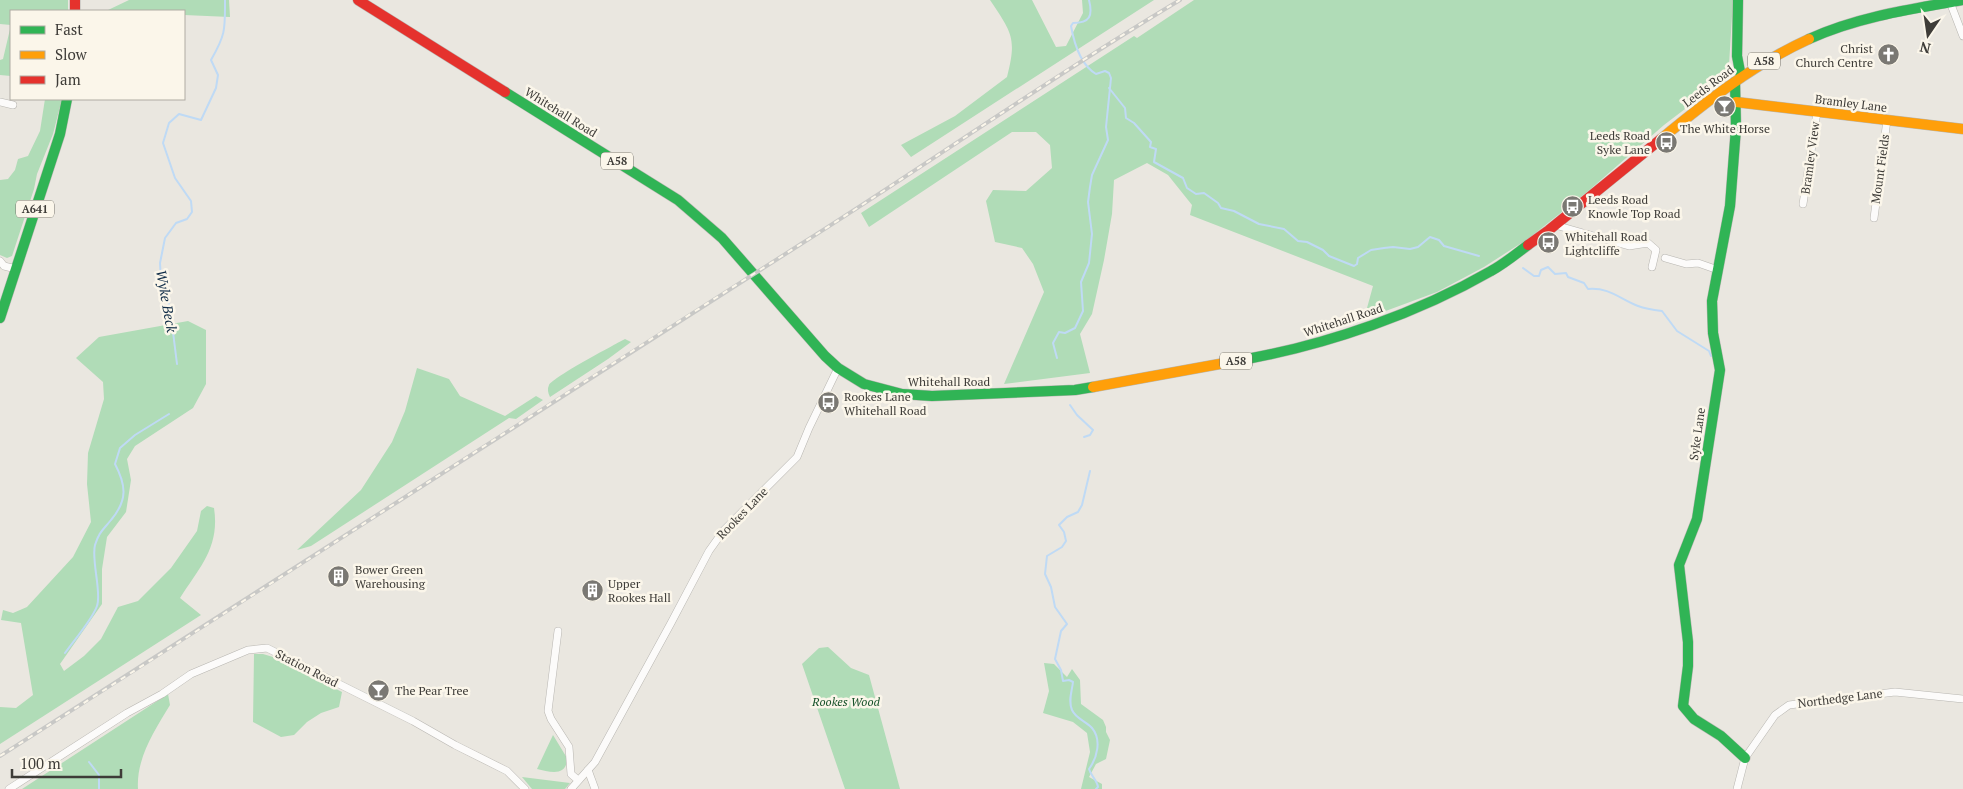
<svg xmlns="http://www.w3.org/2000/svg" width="1963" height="789" viewBox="0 0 1963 789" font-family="'PT Serif',serif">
<rect width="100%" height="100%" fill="#eae7e0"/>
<g fill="#b0dcb7">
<path d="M0,0H68V11H11V76L0,75V60L3,59L11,25L0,24Z"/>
<path d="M129,0H229L230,17L184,15V11H106Z"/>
<path d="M990,0H1032L1056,47L1066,46L1083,13L1082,0H1154L911,157L901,145L955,116L1007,77C1017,38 1012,33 990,0Z"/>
<path d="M1194,0H1733L1729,65L1727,76L1719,83L1664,125L1587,192L1529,238L1484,267L1437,292L1364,319L1373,286L1190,215L1192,205L1168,175L1147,163L1114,180L1112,214L1104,260L1092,314L1080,334L1090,373L1004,384L1044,292L1033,264L1022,248L995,242L986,201L993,190L1026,191L1052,168L1050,145L1036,132H1012L869,227L861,213L1134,36L1137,38Z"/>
<path d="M45,99H62L53,134L37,174L34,189L12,256L7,258L0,255V180L8,179L15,170L18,159L28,156L40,131Z"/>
<path d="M188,321L206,330V384L193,408L135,446L127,459L131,480L126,512L107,537L102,569V604L60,664L64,671L84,656L101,639L118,607L138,601L171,568L197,531L201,511L207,506L214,508C220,547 200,567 180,598L201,615L0,744V707L16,708L33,695L21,623L1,620L3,610L13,613L27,607L73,557L91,522L87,484L88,453L104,399L103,382L76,358L99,337Z"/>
<path d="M625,339L631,342L608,359L550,397C548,393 547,389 549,385C555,376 612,346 625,339Z"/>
<path d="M417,368L449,379L460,396L505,416L536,396L543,400L516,419L509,418L311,546L297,550L361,490L392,442L405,411Z"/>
<path d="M828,647L851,668L869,675L900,789H845L802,664L819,648Z"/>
<path d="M254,654H263L273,657L342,692L339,707L321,713L307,722L294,735L281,737L253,722Z"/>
<path d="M1044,663L1054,664L1067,677L1072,669L1080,680L1081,704L1103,720L1106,727V732L1110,740L1106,759L1096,764L1089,777L1102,784V789H1081L1090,752L1087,733L1073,722L1043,713L1049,691Z"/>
<path d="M168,694L170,705C155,730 136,758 138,789H22Z"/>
<path d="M553,735L567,758C567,777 550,772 537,769Z"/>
<path d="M522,777L570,783L565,789H532Z"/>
</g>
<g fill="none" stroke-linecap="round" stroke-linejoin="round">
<g stroke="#bfdaf5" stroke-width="2">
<path d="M1109,88L1125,108L1126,118L1134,123L1151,142L1150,147L1156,149L1154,162L1183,178L1187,188L1196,194L1204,193L1218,203L1221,208L1234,211L1259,224L1284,229L1298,241L1307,242L1323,250L1329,256L1354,266L1357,264L1358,258L1371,250L1384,248L1393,247L1410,249L1418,247L1430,237L1439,240L1444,246L1479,256"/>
<path d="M1523,268L1534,276H1539L1541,270L1548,267L1555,274L1566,273L1568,277L1584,283L1588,289C1609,287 1620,299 1638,306C1646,309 1654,310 1662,311L1677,331L1709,351L1711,356"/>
<path d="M1057,358L1053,343L1059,332L1065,333L1075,328L1083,311L1081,282L1089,263L1092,234L1088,202L1090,187L1092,175L1108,140L1106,127L1111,78L1109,73L1105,71L1096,74C1081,65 1074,43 1071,26L1073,23C1090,23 1093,16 1089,0"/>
<path d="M177,364L170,308L161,280L160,263L165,238L176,223L187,219L192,212L191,201L175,178L163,143L169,123L179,114L201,120L216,88L218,75L211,60C226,34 225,29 225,0"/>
<path d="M1070,405L1077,415L1093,430L1090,435L1084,437"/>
<path d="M1090,471L1082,505L1078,512L1067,517L1059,525L1064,532L1066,541L1062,547L1047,556L1045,574L1051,587L1055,607L1067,624L1061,631L1055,659L1061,670L1063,681L1069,680L1073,682C1072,691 1068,701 1072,710C1076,719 1086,721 1092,728C1102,740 1097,758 1089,769C1091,776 1097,780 1098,787L1096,789"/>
<path d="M65,653C74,640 92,620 97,606C102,593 91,560 95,545C99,532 103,530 111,520C128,500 126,485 115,464L120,448L135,435L169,414"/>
<path d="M89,762L99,775V789"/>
</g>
<defs>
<g id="street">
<path d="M1950,2L1963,36"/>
<path d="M0,102L13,105"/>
<path d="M1803,204L1817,112"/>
<path d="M1874,218L1887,120"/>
<path d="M1555,225L1629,246L1648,243L1656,250L1652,267"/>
<path d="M1665,258L1686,264L1698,263L1718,270"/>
<path d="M0,261L4,266L16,269"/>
<path d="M558,631L548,711L551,719L569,747L571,774L578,780"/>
<path d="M588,770L595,789"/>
<path d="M9,789L127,713L162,694L191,674L248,650L267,648L413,721L455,745L507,771L525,789"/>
<path d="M571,789L595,762L671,623L709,551L724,530L797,457L809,428L838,368"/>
<path d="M1737,789L1745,758L1775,715L1789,705L1895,692L1963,699"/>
</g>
<g id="fast">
<path d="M1738,0L1737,56L1741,77"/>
<path d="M1809,39C1857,17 1911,9 1963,0"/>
<path d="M1735,82L1736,128L1730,206L1712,301L1713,333L1720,370L1697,519L1679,565L1688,642V666L1683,706L1694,719L1721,736L1745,758"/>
<path d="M505,92L678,200L722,238L825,356L838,368L864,384L902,394L932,396L1075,390L1093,387"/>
<path d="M0,318L60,134L67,99"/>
<path d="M1247,359C1329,344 1418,313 1491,271C1504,264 1516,254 1528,245"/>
</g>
<g id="slow">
<path d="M1736,102L1963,129"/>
<path d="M1661,139C1707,101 1754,64 1809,39"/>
<path d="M1093,387L1247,359"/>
</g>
<g id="jam">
<path d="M75,0V11"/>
<path d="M358,0L505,92"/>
<path d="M1528,245L1549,230L1661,139"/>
</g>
</defs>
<use href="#street" stroke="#b8b6b1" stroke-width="8"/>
<use href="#fast" stroke="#b8b6b1" stroke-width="11"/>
<use href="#slow" stroke="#b8b6b1" stroke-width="11"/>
<use href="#jam" stroke="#b8b6b1" stroke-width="11"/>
<use href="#street" stroke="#fcfbfa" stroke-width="7"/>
<use href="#fast" stroke="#30b455" stroke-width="10"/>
<use href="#slow" stroke="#ff9f0a" stroke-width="10"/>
<use href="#jam" stroke="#e5322d" stroke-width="10"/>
<defs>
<path id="rail" d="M0,756C268,587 533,413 801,244C928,164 1051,77 1180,0"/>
</defs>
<use href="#rail" stroke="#c8c8c6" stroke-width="4"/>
<use href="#rail" stroke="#fbf6ea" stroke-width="2" stroke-dasharray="5.5" stroke-linecap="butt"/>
</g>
<defs>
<symbol id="church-disc" viewBox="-11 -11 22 22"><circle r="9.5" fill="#7a7873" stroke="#fbf6ea"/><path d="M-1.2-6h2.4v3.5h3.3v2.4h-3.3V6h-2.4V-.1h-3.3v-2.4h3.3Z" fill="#fff"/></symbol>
<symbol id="bar-disc" viewBox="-11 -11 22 22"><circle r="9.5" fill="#7a7873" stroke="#fbf6ea"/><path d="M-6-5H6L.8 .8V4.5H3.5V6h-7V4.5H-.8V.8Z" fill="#fff"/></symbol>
<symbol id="bus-disc" viewBox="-11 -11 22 22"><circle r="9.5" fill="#7a7873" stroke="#fbf6ea"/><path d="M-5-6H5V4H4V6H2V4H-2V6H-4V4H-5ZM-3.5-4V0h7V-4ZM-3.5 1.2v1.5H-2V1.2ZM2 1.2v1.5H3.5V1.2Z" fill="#fff"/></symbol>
<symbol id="building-disc" viewBox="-11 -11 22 22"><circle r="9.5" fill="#7a7873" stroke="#fbf6ea"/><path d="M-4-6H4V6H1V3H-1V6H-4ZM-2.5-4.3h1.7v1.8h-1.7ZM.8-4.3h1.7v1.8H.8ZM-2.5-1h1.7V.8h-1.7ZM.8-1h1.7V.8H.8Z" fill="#fff"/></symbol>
</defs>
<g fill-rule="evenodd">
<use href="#church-disc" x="1876" y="42" width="25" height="25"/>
<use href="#bar-disc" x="1712" y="94" width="25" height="25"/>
<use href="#bus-disc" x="1654" y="130" width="25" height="25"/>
<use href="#bus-disc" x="1560" y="194" width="25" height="25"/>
<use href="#bus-disc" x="1536" y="230" width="25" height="25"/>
<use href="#bus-disc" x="816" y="390" width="25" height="25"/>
<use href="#building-disc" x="326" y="564" width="25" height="25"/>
<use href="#building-disc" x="580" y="578" width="25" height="25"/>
<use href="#bar-disc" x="366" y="678" width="25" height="25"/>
</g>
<g text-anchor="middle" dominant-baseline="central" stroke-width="5" stroke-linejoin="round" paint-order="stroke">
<g fill="#fbf6ea" stroke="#77746d" stroke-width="1">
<rect x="1748" y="52.5" width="32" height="17" rx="4"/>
<rect x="601" y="152.5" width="32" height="17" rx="4"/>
<rect x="16" y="200.5" width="38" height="17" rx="4"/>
<rect x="1220" y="352.5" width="32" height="17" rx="4"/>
</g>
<g font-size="11" font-weight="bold" fill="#3e3c38">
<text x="1764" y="61">A58</text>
<text x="617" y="161">A58</text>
<text x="35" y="209">A641</text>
<text x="1236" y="361">A58</text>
</g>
<g font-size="12" fill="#3e3c38" stroke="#fbf6ea" text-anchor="start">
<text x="1873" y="48" text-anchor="end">Christ<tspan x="1873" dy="14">Church Centre</tspan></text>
<text x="1725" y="128" text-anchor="middle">The White Horse</text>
<text x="1650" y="135" text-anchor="end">Leeds Road<tspan x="1650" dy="14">Syke Lane</tspan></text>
<text x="1588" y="199">Leeds Road<tspan x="1588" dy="14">Knowle Top Road</tspan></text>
<text x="1565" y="236">Whitehall Road<tspan x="1565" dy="14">Lightcliffe</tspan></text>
<text x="844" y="396">Rookes Lane<tspan x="844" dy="14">Whitehall Road</tspan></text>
<text x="355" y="569">Bower Green<tspan x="355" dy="14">Warehousing</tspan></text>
<text x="608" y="583">Upper<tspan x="608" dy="14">Rookes Hall</tspan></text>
<text x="395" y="690">The Pear Tree</text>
</g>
<g font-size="12" fill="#3e3c38" stroke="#fbf6ea">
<text transform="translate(1708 86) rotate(-37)">Leeds Road</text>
<text transform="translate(1851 103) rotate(7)">Bramley Lane</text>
<text transform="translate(561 112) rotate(32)">Whitehall Road</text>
<text transform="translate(1810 158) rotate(-82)">Bramley View</text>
<text transform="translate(1880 169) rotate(-82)">Mount Fields</text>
<text transform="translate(1343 320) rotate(-18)">Whitehall Road</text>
<text x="949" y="381">Whitehall Road</text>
<text transform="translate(1697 434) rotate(-82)">Syke Lane</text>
<text transform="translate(742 513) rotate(-46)">Rookes Lane</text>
<text transform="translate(307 668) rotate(27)">Station Road</text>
<text transform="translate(1840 698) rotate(-7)">Northedge Lane</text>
</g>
<g font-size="12" font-style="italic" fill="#18532b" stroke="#fbf6ea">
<text x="846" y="701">Rookes Wood</text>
</g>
<g font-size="14" font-style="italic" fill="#102c47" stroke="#fbf6ea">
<text transform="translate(167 301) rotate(80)">Wyke Beck</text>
</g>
</g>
<rect x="10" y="10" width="175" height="90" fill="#fbf6ea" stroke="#afaca3"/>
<rect x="20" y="26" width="25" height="8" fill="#30b455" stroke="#afaca3"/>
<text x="55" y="35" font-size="15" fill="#3e3c38">Fast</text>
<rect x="20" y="51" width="25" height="8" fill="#ff9f0a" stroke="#afaca3"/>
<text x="55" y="60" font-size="15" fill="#3e3c38">Slow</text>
<rect x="20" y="76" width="25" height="8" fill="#e5322d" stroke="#afaca3"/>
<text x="55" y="85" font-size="15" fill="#3e3c38">Jam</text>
<g transform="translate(1928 35) rotate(193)" stroke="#fbf6ea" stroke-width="4" paint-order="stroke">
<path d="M0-4L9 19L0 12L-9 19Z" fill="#3e3c38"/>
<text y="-8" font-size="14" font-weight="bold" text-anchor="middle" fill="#3e3c38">N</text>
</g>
<path d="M12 769v8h109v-8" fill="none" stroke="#3e3c38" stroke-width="2.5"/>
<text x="20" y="769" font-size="15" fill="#3e3c38" stroke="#fbf6ea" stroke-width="4" paint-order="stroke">100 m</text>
</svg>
